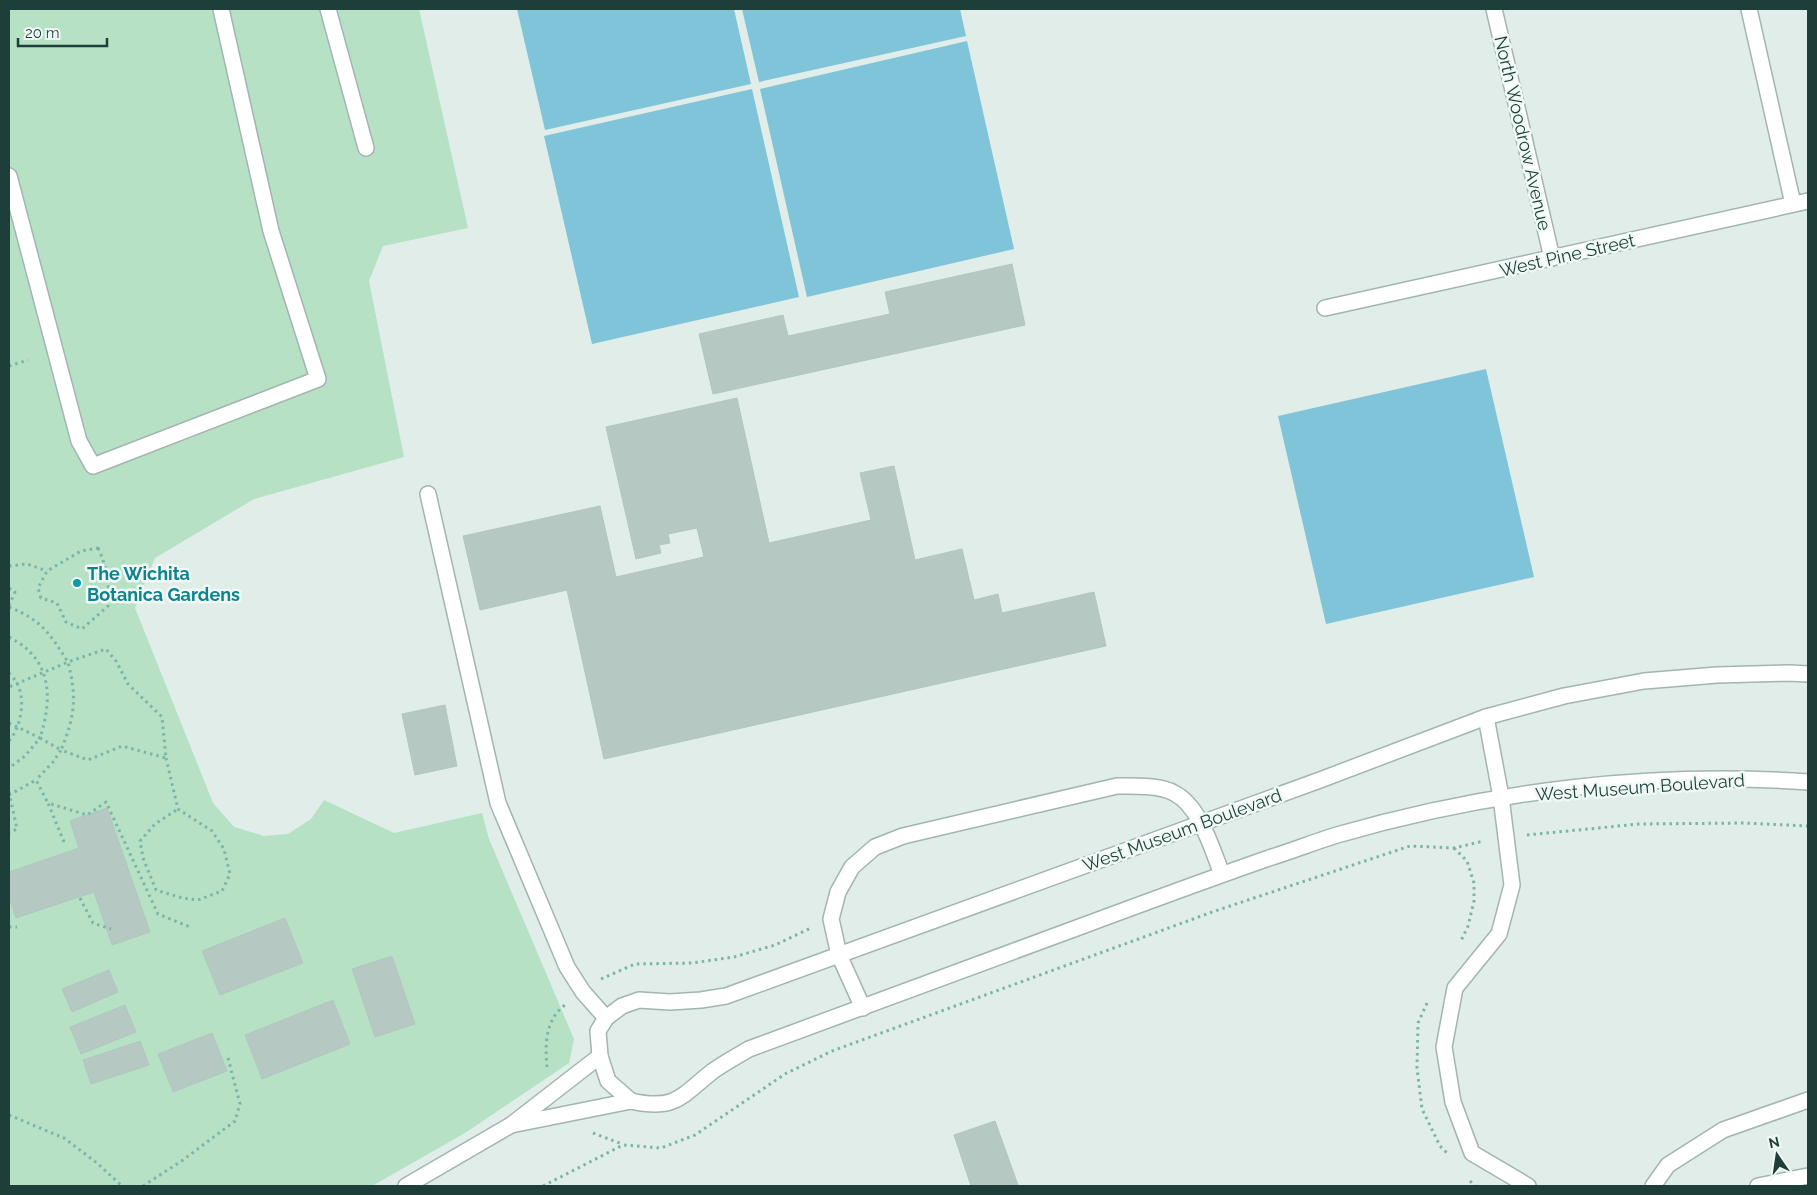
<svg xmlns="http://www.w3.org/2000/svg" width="1817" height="1195" viewBox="0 0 1817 1195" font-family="Raleway,sans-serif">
<rect width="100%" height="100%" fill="#e0ede8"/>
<path fill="#b6e1c5" d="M9,9H419L468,228L383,246L369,281L404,457L254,499L155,558L135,608L213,803L234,827L264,836L288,834L311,819L324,800L394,833L482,813L489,839L574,1039L569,1063L465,1133L372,1186H9Z"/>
<g fill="#80c4d9">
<path d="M517,9H734L751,84L545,130Z"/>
<path d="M742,9H960L966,36L759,82Z"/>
<path d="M967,41L1014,249L807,297L760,89Z"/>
<path d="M752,89L799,297L592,344L544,136Z"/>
<path d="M1486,369L1534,577L1326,624L1278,416Z"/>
</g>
<g fill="#b5c8c1" stroke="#b1c7c0">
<path d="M1012,264L1025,325L713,394L699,334L783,315L788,336L890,314L885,292Z"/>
<path d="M737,398L769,543L871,520L860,473L894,466L915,560L962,549L974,600L998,594L1002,613L1094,592L1106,646L604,759L567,590L480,610L463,536L600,506L616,577L704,557L697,528L668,534L670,543L659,545L661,553L636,559L606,427Z"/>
<path d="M445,705L457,766L415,775L402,714Z"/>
<path d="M107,808L150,932L112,945L94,892L16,918L9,897V872L79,848L70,821Z"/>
<path d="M285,918L303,963L220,995L202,951Z"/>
<path d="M392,956L415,1024L375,1037L352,969Z"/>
<path d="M109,970L118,992L72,1012L62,989Z"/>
<path d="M333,1000L350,1044L262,1079L245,1035Z"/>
<path d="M125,1005L136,1032L81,1054L70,1027Z"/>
<path d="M212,1033L227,1071L173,1092L158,1054Z"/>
<path d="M140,1041L149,1065L91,1084L83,1060Z"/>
<path d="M995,1121L1018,1185L971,1186L954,1135Z"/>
</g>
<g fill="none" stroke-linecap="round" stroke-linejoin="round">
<defs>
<g id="service">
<path d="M328,9L366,148"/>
<path d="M1749,9L1793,204"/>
<path d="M9,176L79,441L93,466L318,379L271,231L221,9"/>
<path d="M428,494L498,803L567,967L583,992L606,1018"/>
<path d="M1486,717L1501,797L1512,885L1499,934L1455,988L1444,1047L1453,1102L1472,1153L1528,1186"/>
<path d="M863,1008L839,955L831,919L838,892L852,867L875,847L903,836L1117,786C1134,786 1160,785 1174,793C1200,806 1212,849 1222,874"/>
<path d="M1653,1186L1668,1165L1723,1130L1808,1100"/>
<path d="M1758,1186L1808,1176"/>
</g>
<g id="minor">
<path d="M1494,9L1552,258"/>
<path d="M1325,308L1808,201"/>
<path d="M631,1101L608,1081L600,1056L598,1031L606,1018L622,1006L639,1000L670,1002L701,1000L726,996L1320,780L1486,717L1564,696L1644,681L1717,675L1789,673L1808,674"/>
<path d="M511,1125L631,1101C676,1111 681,1096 713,1071C724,1063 737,1056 749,1049C860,1009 971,968 1082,926C1144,903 1206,880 1269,858C1292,851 1314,842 1337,835C1489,791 1651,771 1808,782"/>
<path d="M406,1186L511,1125L600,1056"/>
</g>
</defs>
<use href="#service" stroke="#a2b5b0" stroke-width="18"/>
<use href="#minor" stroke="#a2b5b0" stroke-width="18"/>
<g stroke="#7cb4a7" stroke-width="3" stroke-dasharray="2.5 4" stroke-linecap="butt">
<path d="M9,366L28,360"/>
<path d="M98,548C107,567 110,584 108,606L82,629L66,622L57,603L41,598L38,588L47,571L81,551Z"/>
<path d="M9,566L27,564L47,571"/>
<path d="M9,588L15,592L9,605"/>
<path d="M9,607C43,621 49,633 68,662L9,687"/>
<path d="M9,637C52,659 53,697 40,738L61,750C75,716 77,698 68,662L106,649L116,661L128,684L162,717L166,758L122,746L88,760L61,750L53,762L36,780"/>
<path d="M9,673C11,676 15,679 17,683C26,700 21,727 9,741"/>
<path d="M9,723L40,738L25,756L9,768"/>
<path d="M166,758L178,809L212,831L224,849L230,874L222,891L198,900L182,898L156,890L143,858L140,841L155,824L178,809"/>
<path d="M9,792L17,829L9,833"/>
<path d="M9,795L36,780L48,803"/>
<path d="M1527,835L1639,824L1744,823L1808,826"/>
<path d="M64,842L48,803L87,815L106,802L158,914L190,927"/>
<path d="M1454,848L1467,861L1474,883V901L1468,926L1460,943"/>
<path d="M80,898L93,923L111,929"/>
<path d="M9,927H17"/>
<path d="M601,979L635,964L692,963L734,957L775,945L811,928"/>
<path d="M1427,1003L1418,1023L1417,1068L1422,1109L1440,1146L1447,1153"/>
<path d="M547,1067C545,1044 545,1020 565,1005"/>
<path d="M9,1115L64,1138L97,1163L122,1186"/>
<path d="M593,1133L622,1144"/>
<path d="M1470,1181L1475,1186"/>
<path d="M143,1186L183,1160L235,1121L240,1104L227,1054"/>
<path d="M543,1186L623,1145L661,1148L695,1135L785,1074L832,1051L1215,911L1410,846L1454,848L1484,841"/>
</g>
<use href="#service" stroke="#fff" stroke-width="15"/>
<use href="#minor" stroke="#fff" stroke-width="15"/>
</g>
<circle fill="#0f9aa8" stroke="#f0f9f5" stroke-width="2" cx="77" cy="583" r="5"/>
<g text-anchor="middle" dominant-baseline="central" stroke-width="5" stroke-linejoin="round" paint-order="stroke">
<g font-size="18" fill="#1e3f39" stroke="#f0f9f5">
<text transform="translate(1523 133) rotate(77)">North Woodrow Avenue</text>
<text transform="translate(1567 255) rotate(-13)">West Pine Street</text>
<text transform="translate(1640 787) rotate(-4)">West Museum Boulevard</text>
<text transform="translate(1182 830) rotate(-20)">West Museum Boulevard</text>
</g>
<g font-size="18" font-weight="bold" fill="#0d838f" stroke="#f0f9f5" text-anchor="start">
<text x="87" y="573">The Wichita<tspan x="87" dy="21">Botanica Gardens</tspan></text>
</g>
</g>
<rect width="1817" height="1195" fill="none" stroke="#1e3f39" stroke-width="20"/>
<g transform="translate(1777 1155) rotate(347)" stroke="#f0f9f5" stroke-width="4" paint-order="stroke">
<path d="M0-4L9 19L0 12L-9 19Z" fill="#1e3f39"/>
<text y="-8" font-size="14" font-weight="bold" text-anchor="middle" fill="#1e3f39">N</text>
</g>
<path d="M18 38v8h89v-8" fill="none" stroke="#1e3f39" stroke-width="2.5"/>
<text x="25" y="38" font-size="15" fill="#1e3f39" stroke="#f0f9f5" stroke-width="4" paint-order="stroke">20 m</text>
</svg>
